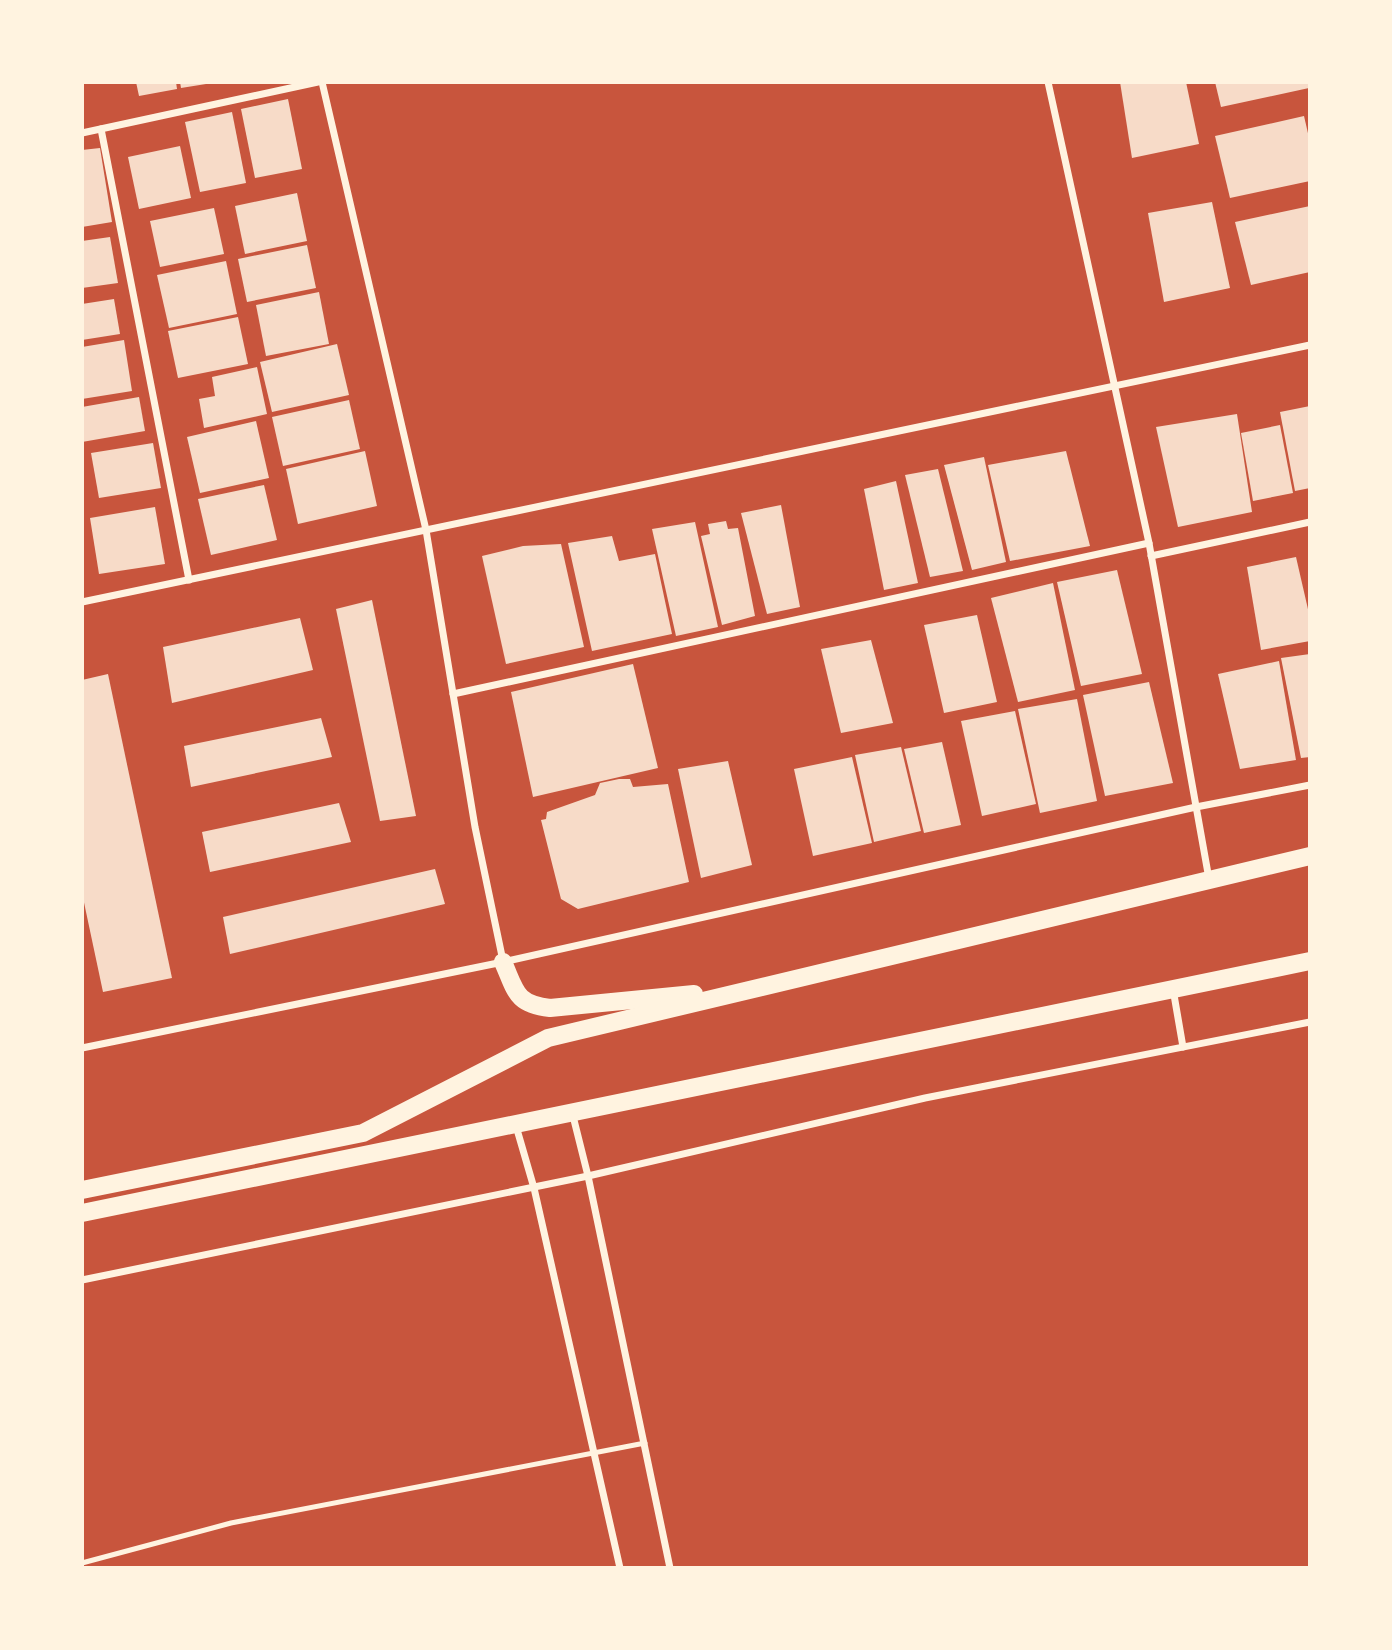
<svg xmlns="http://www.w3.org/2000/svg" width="1392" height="1650" viewBox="0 0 1392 1650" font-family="Ubuntu,sans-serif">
<rect width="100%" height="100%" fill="#c8553d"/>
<g fill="#f7dbc8">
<path d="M136,82H176L177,89L139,96Z"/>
<path d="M180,82H206V84L181,88Z"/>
<path d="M1120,82H1186L1199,144L1132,158Z"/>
<path d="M1215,82H1308L1309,88L1221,107Z"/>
<path d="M288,99L302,169L255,178L241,109Z"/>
<path d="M232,112L246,183L200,192L185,122Z"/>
<path d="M1304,116L1310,142V181L1230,198L1215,136Z"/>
<path d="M180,146L191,198L139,209L128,157Z"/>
<path d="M100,148L112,222L82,227V150Z"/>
<path d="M297,193L307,241L245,254L235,206Z"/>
<path d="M1212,202L1230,288L1164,302L1148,213Z"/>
<path d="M1310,206V272L1251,285L1235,222Z"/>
<path d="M214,208L224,254L160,267L150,221Z"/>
<path d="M110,237L118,283L82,288V241Z"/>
<path d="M307,245L316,288L247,302L238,259Z"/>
<path d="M226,261L237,314L169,328L157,275Z"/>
<path d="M319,292L329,344L266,356L256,305Z"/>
<path d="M114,299L120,334L82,340V304Z"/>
<path d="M238,317L248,364L178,378L168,331Z"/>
<path d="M124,340L132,391L82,399V347Z"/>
<path d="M337,344L349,395L272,412L260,362Z"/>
<path d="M257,367L267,414L204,428L199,399L215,396L212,377Z"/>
<path d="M139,397L145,431L82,442V407Z"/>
<path d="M349,400L360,449L283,466L272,417Z"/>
<path d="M1310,406V488L1295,491L1280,412Z"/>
<path d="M1237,414L1252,512L1178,527L1156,427Z"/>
<path d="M256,421L269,478L200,493L187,437Z"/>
<path d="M1280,425L1293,493L1253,501L1241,433Z"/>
<path d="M153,443L161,488L99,498L91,453Z"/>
<path d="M365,451L377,506L298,524L286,469Z"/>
<path d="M1066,451L1090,546L1010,561L988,465Z"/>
<path d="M984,457L1006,562L972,570L944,465Z"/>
<path d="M938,469L963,571L930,577L905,475Z"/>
<path d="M896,481L918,583L884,590L864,489Z"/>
<path d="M264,485L277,540L211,555L198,499Z"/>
<path d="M781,505L800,607L767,614L741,513Z"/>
<path d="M155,507L165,564L99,574L90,518Z"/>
<path d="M726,521L728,529L738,528L755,616L722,625L701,536L710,534L708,524Z"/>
<path d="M695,522L718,627L676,636L652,529Z"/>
<path d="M612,536L619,561L655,554L672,634L592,651L568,543Z"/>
<path d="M561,544L584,647L506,664L482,556L523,546Z"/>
<path d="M1296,557L1310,618V641L1261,650L1247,567Z"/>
<path d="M1117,570L1142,674L1081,686L1057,582Z"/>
<path d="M1053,583L1075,690L1018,702L991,598Z"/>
<path d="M372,600L416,816L380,821L336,609Z"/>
<path d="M977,615L997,702L944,713L924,625Z"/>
<path d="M300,618L313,670L172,703L163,647Z"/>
<path d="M871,640L893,723L841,733L821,649Z"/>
<path d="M1310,654V757L1301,758L1281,658Z"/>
<path d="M1279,661L1296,760L1240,769L1218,674Z"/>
<path d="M633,664L658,768L533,797L511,692Z"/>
<path d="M108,674L172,978L103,992L82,893V680Z"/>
<path d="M1149,682L1173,783L1105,796L1083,695Z"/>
<path d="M1077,699L1097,801L1040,813L1018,709Z"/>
<path d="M1015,711L1036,804L982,816L961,721Z"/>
<path d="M321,718L332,757L191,787L184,746Z"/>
<path d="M942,742L961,825L924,833L904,749Z"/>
<path d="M901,747L921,831L874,842L855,755Z"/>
<path d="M852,757L872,843L813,856L794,769Z"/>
<path d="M728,761L752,865L701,878L678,769Z"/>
<path d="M619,779H630L633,787L668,784L689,882L578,909L561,899L541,820L546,819L547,812L595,795L600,783Z"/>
<path d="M339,803L351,842L210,872L202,832Z"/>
<path d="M435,869L445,904L230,954L223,917Z"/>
</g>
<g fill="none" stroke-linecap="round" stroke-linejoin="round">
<path stroke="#fff3e0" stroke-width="5" d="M82,1563L231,1523L645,1443"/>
<g stroke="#fff3e0" stroke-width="7">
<path d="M322,82L426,530L475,827L503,961"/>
<path d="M1048,82L1149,543L1209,879"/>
<path d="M101,129L189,580"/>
<path d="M82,133L318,82"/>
<path d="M1151,556L1310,522"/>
<path d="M82,602L1310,345"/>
<path d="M453,694L1149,543"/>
<path d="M1173,989L1183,1047"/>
<path d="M82,1048L503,962L1196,807L1310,785"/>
<path d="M572,1112L588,1176L670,1568"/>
<path d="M516,1126L534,1188L620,1568"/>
<path d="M82,1280L588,1176L925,1098L1310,1022"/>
</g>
<g stroke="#fff3e0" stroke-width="18">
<path d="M503,962C516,991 515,1004 550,1008L694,994"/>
<path d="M82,1190L363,1133L548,1038L1310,856"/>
<path d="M82,1213L1310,961"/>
</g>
</g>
<rect width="1392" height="1650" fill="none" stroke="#fff3e0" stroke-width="168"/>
</svg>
